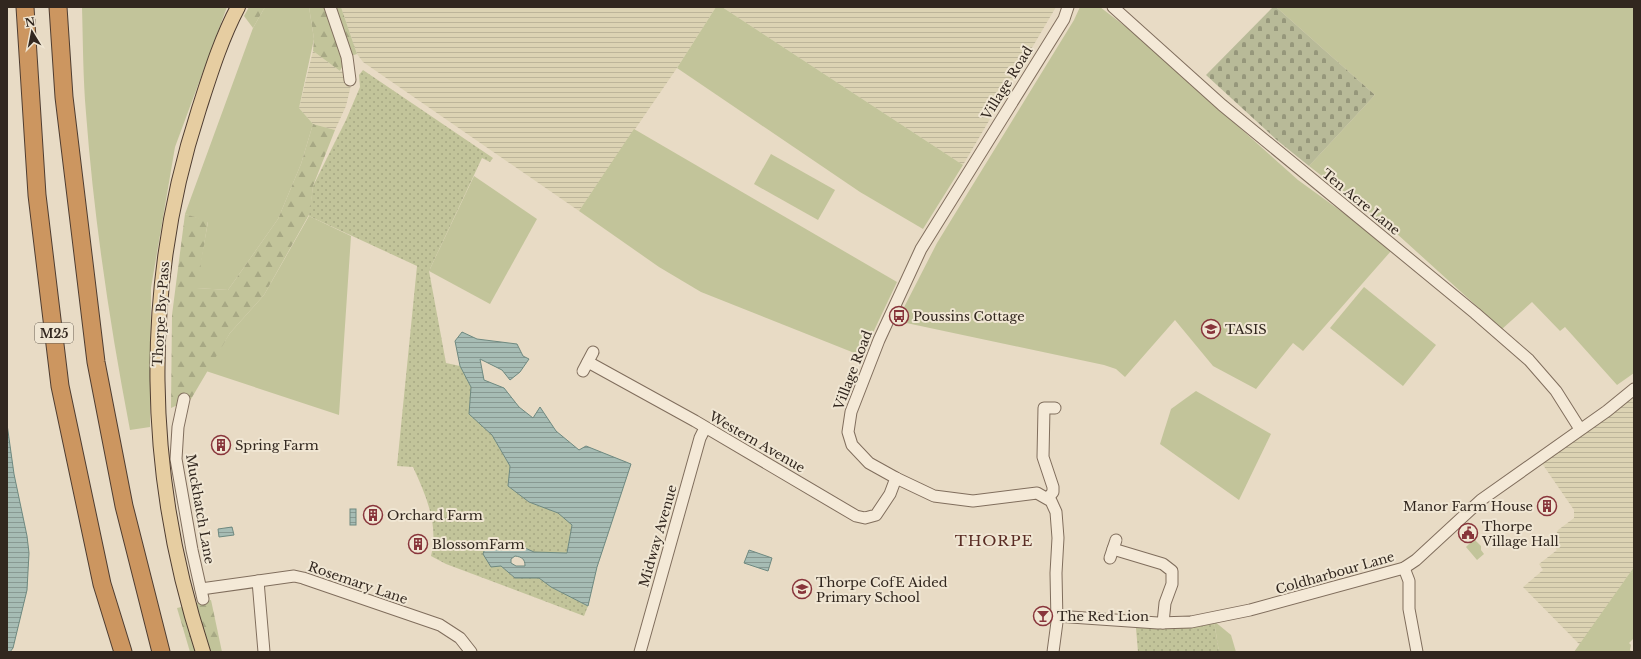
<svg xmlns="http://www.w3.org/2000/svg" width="1641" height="659" viewBox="0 0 1641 659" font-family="'Libre Baskerville',serif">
<defs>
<pattern id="farmland-rules" width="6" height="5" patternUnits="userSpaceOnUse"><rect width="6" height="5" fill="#dcd3b3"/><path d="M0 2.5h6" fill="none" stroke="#bdb59a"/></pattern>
<pattern id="forest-firs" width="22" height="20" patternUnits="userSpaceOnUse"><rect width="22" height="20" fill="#c2c49a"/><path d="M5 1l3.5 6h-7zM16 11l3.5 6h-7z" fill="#a7a884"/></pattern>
<pattern id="cemetery-stones" width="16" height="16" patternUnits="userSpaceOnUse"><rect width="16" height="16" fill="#b8ba98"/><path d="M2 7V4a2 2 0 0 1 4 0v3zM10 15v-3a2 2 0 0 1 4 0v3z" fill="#96977b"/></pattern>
<pattern id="garden-dots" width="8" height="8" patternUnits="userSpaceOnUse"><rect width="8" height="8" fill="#c2c49a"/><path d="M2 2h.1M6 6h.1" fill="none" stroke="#a7a884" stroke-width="1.8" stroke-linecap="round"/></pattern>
<pattern id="water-rules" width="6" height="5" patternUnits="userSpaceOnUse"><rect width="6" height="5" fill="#a6bcb4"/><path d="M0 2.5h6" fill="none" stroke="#889992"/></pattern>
</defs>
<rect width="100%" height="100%" fill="#e8dbc5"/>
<g fill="url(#farmland-rules)">
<path d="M341,7H716L677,68L579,211L363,62L357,54Z"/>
<path d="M722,7H1056L963,165Z"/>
<path d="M313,51L340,71L350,70L352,81L346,106L335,130L313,124L299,108Z"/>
<path d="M1634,396V567L1580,645L1523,587L1543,570L1539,564L1557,550L1552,543L1558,530L1574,518V510L1541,462Z"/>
</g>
<g fill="#c2c49a">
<path d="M82,7H227L175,147L151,288L150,427L130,430C110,326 94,219 86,113C83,78 83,42 82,7Z"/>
<path d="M265,7H309L314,39L299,108L313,124L301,164L278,219L228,290L196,288L208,222L185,214L253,28Z"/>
<path d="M716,7H722L963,165L923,229L860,192L677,68Z"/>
<path d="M1080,7H1100L1134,33L1298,180L1367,230L1391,251L1303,351L1293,343L1256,389L1213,366L1175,320L1125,377L1116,369L1104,365L897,321L937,243L1074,20Z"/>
<path d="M1276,7H1634V373L1617,385L1565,327L1560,331L1532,302L1502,329L1396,233L1309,166L1375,95Z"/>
<path d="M634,129L897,282L862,356L701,292L659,267L579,211Z"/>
<path d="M771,154L835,190L818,220L754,184Z"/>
<path d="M474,176L537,219L490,304L429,271Z"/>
<path d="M309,216L351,236L339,415L206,371L230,333L264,295Z"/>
<path d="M1364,287L1436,345L1403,386L1330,328Z"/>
<path d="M1196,391L1271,434L1239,500L1160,444L1171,409Z"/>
<path d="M1474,539L1481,546V550L1484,554L1477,560L1466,547Z"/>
<path d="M1634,567V638L1629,643L1631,645L1630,650L1632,652H1574Z"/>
<path d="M1214,621L1231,635L1236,652H1219Z"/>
</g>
<g fill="url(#forest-firs)">
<path d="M249,7H265L253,28L244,16Z"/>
<path d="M309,7H341L357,54L347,57L340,71L313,51L314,39Z"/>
<path d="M313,124L335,130L313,186L310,213L264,295L230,333L191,399L171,408L172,315L185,214L208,221L197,288L228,290L278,219L301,164Z"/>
<path d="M211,600L222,652H190L177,608Z"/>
</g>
<path fill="url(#cemetery-stones)" d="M1273,7H1276L1375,95L1309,166L1278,141L1206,75Z"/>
<g fill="url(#garden-dots)">
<path d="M363,70L493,158L490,162L482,158L429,271L446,363L460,366L471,387L469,414L492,435L510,466L508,486L529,502L558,513L572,524L567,553L533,552L512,542L502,544L487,543L501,566L515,578H539L551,587L588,606L584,616L446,564L431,556C439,525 426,495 413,467L397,466L417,266L309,216L313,186L346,120L360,87L359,75Z"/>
<path d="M1135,616L1214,621L1219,652H1138Z"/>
</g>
<g fill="url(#water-rules)" stroke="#6e8980" fill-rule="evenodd">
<path d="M462,332L477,339L517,344L523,356L529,359L520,372L510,380L502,370L480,359L484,380L504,388L519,407L533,418L540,407L556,431L579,450L586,446L631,464L597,567L588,606L551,587L539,578H515L501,566L491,567L483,554L487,543L502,544L512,542L534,552L567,553L572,525L558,513L529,502L508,486L510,466L492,435L469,414L471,387L460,366L455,341ZM515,556C522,557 525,559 525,566H516L511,563V559Z"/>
<path d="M7,424L14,474L27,536L29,553L27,590L13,648L10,652H7Z"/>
<rect x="350" y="509" width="6" height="16"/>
<path d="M232,527L234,535L219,537L218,529Z"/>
<path d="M749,550L772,558L768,571L744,563Z"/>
</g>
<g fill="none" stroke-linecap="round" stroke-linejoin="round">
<defs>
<g id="minor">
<path d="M330,7L347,57L350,80"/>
<path d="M1113,7L1222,105L1475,313L1529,360L1556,391L1580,429"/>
<path d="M588,362L695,421L856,516L865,518L876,515L890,494L896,478"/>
<path d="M583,371L593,352"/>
<path d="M184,399L178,427L176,459L192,550L203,599"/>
<path d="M1048,498L1053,492V487L1043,457L1044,408H1055"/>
<path d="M1113,549L1163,564L1172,571V584L1165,603L1163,623"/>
<path d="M1110,558L1116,540"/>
<path d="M1404,568L1409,581V609L1417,652"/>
<path d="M258,581L264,652"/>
<path d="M201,589L294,576L303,578L440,625L460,638L471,652"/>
<path d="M1056,616L1158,623L1191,622L1250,610L1404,568L1416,560L1481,500L1607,411L1634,389"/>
<path d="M640,652L700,438L705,428"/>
<path d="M1053,652L1057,622L1056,573L1058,538L1056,512L1051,501L1037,493L973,501L934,496L896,478L869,463L852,445L848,432L851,412L879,340L921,249L1064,19L1068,7"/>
</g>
<path id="major" d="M203,652C145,475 141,287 199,109C210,75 221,39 238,7"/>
<g id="highway">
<path d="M25,7L37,195L60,386L102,584L123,652"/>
<path d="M58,7L64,97L96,362L124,506L161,652"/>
</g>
</defs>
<use href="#minor" stroke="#806e5d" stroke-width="13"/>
<use href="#major" stroke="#4f3d31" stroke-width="16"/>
<use href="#highway" stroke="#4f3d31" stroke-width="19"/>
<use href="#minor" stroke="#f4e9d7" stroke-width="11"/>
<use href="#major" stroke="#e6cda1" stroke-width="14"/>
<use href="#highway" stroke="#cc9660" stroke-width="17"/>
</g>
<defs>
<symbol id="bus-ring" viewBox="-11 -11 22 22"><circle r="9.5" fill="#f0e6d3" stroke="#88353b" stroke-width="1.5"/><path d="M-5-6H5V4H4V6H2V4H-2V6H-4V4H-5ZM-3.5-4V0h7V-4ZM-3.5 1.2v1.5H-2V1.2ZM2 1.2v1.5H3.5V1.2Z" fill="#88353b"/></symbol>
<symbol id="school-ring" viewBox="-11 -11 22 22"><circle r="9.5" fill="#f0e6d3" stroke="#88353b" stroke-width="1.5"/><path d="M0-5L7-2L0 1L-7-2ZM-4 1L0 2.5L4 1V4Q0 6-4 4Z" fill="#88353b"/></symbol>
<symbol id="building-ring" viewBox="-11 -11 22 22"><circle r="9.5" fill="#f0e6d3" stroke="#88353b" stroke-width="1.5"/><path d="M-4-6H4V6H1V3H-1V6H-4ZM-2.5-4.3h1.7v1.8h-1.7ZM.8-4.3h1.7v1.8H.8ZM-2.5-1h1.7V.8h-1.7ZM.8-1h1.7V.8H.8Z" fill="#88353b"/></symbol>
<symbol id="civic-ring" viewBox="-11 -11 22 22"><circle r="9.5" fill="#f0e6d3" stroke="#88353b" stroke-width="1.5"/><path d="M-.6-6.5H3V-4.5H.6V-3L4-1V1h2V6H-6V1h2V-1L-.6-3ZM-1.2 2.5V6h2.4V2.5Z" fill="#88353b"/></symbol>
<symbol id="bar-ring" viewBox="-11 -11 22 22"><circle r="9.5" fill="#f0e6d3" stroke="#88353b" stroke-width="1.5"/><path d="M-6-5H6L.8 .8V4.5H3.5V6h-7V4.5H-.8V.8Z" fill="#88353b"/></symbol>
</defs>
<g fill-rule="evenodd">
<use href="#bus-ring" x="888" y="305" width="22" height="22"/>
<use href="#school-ring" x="1200" y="318" width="22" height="22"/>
<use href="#building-ring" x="210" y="434" width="22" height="22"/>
<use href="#building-ring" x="1536" y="495" width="22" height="22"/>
<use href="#building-ring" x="362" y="504" width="22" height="22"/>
<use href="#civic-ring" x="1457" y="522" width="22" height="22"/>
<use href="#building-ring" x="407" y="533" width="22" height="22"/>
<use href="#school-ring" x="791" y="578" width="22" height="22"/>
<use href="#bar-ring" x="1032" y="605" width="22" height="22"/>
</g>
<g text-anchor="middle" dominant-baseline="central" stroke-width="4" stroke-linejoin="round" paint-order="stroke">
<rect fill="#f0e6d3" stroke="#6b6055" stroke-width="1" x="35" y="323" width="38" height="20" rx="3"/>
<g font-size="12" font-weight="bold" fill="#32271f">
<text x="54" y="333">M25</text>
</g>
<g font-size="13" fill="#32271f" stroke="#f0e6d3">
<text transform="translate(1007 83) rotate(-58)">Village Road</text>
<text transform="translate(1361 202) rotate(39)">Ten Acre Lane</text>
<text transform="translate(161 314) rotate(-86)">Thorpe By-Pass</text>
<text transform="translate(853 370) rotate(-69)">Village Road</text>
<text transform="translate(757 442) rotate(30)">Western Avenue</text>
<text transform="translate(200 509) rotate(80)">Muckhatch Lane</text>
<text transform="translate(658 536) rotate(-74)">Midway Avenue</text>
<text transform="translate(1335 573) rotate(-16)">Coldharbour Lane</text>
<text transform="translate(358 583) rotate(19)">Rosemary Lane</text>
</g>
<g font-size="13" fill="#32271f" stroke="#f0e6d3" text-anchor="start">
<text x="913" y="316">Poussins Cottage</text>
<text x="1225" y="329">TASIS</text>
<text x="235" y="445">Spring Farm</text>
<text x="1533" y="506" text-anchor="end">Manor Farm House</text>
<text x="387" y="515">Orchard Farm</text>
<text x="1482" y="526">Thorpe<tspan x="1482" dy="15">Village Hall</tspan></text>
<text x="432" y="544">BlossomFarm</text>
<text x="816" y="582">Thorpe CofE Aided<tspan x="816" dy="15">Primary School</tspan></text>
<text x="1057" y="616">The Red Lion</text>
</g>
<g font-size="15" letter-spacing="1" fill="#5a2c24" stroke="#f0e6d3">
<text x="994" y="540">THORPE</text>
</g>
</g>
<rect width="1641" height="659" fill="none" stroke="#32271f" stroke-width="16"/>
<g transform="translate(32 32) rotate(350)" stroke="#f0e6d3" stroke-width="3" paint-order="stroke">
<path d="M0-3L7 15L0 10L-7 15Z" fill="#32271f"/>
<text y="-6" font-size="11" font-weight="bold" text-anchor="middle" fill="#32271f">N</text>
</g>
</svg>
